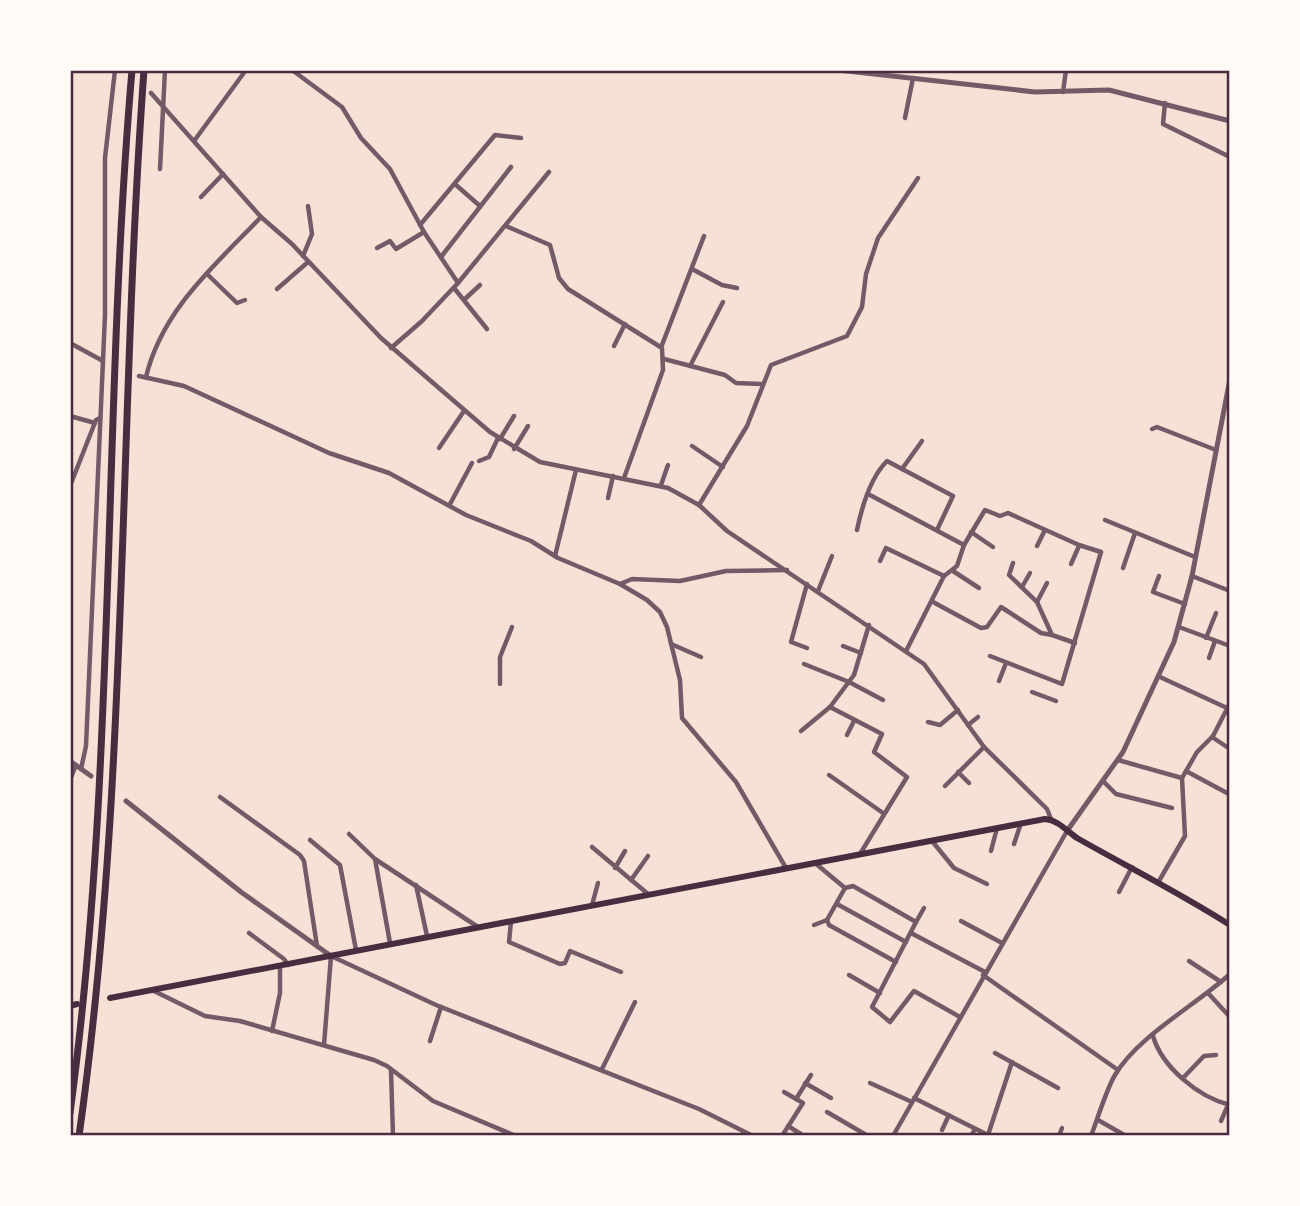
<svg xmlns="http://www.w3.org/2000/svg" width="1300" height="1206" viewBox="0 0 1300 1206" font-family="Inter,sans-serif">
<rect width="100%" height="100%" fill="#f7e1d7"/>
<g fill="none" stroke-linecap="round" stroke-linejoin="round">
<g stroke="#755966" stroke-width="4.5">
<path d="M292,70L342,107L361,138L390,169L424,232L458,283L422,321L391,348"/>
<path d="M1063,92L1066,70"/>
<path d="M151,93L261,217L292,244L381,338L490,432L540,462L668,488L699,505L727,531L924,664L984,747L1047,809L1051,819"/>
<path d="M1165,103L1163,124L1230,157"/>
<path d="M905,118L913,78"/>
<path d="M194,141L246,70"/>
<path d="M160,169L165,70"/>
<path d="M456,185L480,206"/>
<path d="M201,197L223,174"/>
<path d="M420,225L495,135L521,138"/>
<path d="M506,226L550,245L559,278L568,289L662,348L663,370L624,478"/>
<path d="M377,248L390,241L396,249L424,232"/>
<path d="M303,256L312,234L308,206"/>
<path d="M441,257L511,167"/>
<path d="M692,269L722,285L737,288"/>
<path d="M207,274L237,303L245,300"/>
<path d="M458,283L549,172"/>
<path d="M454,288L487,329"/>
<path d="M277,289L308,262"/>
<path d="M466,298L480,285"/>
<path d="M70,343L103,361"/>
<path d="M662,345L704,236"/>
<path d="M614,346L625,324"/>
<path d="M664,359L725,375L736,383L761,384"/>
<path d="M690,366L723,302"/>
<path d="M139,376L184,386L329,453L389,473L466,515L531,541L558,558L620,584L647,600L660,612L667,627L680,680L682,718L736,782L786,868"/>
<path d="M146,377C162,310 215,265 261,217"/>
<path d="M70,416L95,423"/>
<path d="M1152,429L1157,427L1216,450"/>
<path d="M500,439L514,416"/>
<path d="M692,446L723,467"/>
<path d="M439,448L464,411"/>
<path d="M514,449L528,426"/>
<path d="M479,461L489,457L498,438"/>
<path d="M902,469L922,441"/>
<path d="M661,485L668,465"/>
<path d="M70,486L96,420L100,418"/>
<path d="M868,494L964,545"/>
<path d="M608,498L613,476"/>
<path d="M450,504L472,463"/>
<path d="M699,505L747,426L771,365L847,336L862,307L866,274L878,238L918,178"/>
<path d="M1105,520L1195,557"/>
<path d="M857,530C862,506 870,478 887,461L953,496L937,530"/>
<path d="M971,532L993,547"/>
<path d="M1037,546L1045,530"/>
<path d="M555,556L576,470"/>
<path d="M880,561L886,548L944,576"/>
<path d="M1013,563L1009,575L1037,602L1052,635L1075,643"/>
<path d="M1071,564L1079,546"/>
<path d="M1123,568L1135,533"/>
<path d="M953,571L979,588"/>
<path d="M1159,576L1153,592L1185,604"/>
<path d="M1192,576L1230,591"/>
<path d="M620,584L632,579L680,581L726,571L787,570"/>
<path d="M807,584L791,642L807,648"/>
<path d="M1022,587L1030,573"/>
<path d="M818,591L832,556"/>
<path d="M933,602L981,628L987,627L1001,607L1041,633L1052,635"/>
<path d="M1037,602L1047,583"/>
<path d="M1179,627L1230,646"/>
<path d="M1206,638L1216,613"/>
<path d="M671,644L701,657"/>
<path d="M843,646L861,653"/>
<path d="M906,651L944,576L957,566L964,545L985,510L1000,516L1008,513L1079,545L1101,552L1062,684L990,656"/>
<path d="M1209,658L1215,641"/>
<path d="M804,664L849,682L883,700"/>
<path d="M1160,677L1227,708"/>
<path d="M999,681L1006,663"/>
<path d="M500,684V657L512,627"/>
<path d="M1032,692L1056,701"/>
<path d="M830,707L882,734L874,752L907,777L860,854"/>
<path d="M928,722L940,725L958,710"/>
<path d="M968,725L978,717"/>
<path d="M801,731L830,707L854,675L869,625"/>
<path d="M847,735L854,721"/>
<path d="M1212,737L1230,749"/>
<path d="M1118,760L1182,778L1197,752L1213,736L1230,703"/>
<path d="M81,769L86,746L105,315V158L115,70"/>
<path d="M1186,771L1227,793"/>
<path d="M958,772L969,783"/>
<path d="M829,775L883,813"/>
<path d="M70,780L76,765"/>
<path d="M1104,782L1116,794L1172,808"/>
<path d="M945,786L984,747"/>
<path d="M220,797L300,855L304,861L317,946"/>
<path d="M349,834L375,859L390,943"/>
<path d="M310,840L340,865L356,950"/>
<path d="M932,841L954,868L987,884"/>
<path d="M1014,844L1021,823"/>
<path d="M592,847L648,894"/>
<path d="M991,851L997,828"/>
<path d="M375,859L478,927"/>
<path d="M815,863L845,888L853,886L916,922L872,1007L890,1022L914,991L960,1017"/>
<path d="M615,868L625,851"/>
<path d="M631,880L648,856"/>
<path d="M1159,881L1185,836L1182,778"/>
<path d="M416,885L427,936"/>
<path d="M845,888L827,920L829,925L896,962"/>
<path d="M1119,892L1132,867"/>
<path d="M837,904L906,942"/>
<path d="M592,905L598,883"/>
<path d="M511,921L509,942L560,964L565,963L570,951L621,972"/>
<path d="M961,921L1002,943"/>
<path d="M916,922L924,908"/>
<path d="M814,925L827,920"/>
<path d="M249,933L284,959L288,965"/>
<path d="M911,933L985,972"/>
<path d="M1189,961L1221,982"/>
<path d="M849,975L880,993"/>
<path d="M983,975L1118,1070"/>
<path d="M154,991L205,1016L240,1021L374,1060L387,1066L433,1101L516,1136"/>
<path d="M1208,993L1230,1017"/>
<path d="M272,1031L280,993V967"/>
<path d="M1153,1036C1162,1067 1198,1097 1230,1105"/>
<path d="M430,1041L441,1007"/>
<path d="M324,1045L331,956L436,1005L699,1109L753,1136"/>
<path d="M995,1053L1058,1088"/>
<path d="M602,1069L635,1002"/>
<path d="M391,1070L393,1136"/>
<path d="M1183,1078L1204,1056L1216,1055"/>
<path d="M805,1083L831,1098"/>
<path d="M870,1083L912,1102"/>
<path d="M914,1098L990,1136"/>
<path d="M796,1099L811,1075"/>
<path d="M827,1112L868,1136"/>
<path d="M1098,1120L1126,1136"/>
<path d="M1221,1121L1228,1105"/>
<path d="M788,1126L804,1136"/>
<path d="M942,1130L949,1115"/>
<path d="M988,1135L1012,1062"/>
<path d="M782,1136L803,1103L784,1092"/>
<path d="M893,1136L1067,831"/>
<path d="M971,1136L975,1129"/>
<path d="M1059,1136L1062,1128"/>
<path d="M1091,1136C1098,1118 1106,1090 1115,1075C1138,1036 1196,1005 1230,974"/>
</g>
<g stroke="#755966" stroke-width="5">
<path d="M838,70L1035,92L1109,90L1230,121"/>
<path d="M70,761L91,776"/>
<path d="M126,801L241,892L331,956"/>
<path d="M1067,831L1123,752L1174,642L1192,576L1230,379"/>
</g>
<g stroke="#4a2c40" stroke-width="6">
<path d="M110,998L1045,819C1058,820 1067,831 1077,838C1128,867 1180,893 1230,925"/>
<path d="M70,1006L77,1004"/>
</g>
<g stroke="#4a2c40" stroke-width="7">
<path d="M70,1113C117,767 102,417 132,70"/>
<path d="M79,1136C129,783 118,425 144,70"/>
</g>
</g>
<rect width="1300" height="1206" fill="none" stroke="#fffaf5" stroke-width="144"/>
<rect x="72" y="72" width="1156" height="1062" fill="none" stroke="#4a2c40" stroke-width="2.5"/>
</svg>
